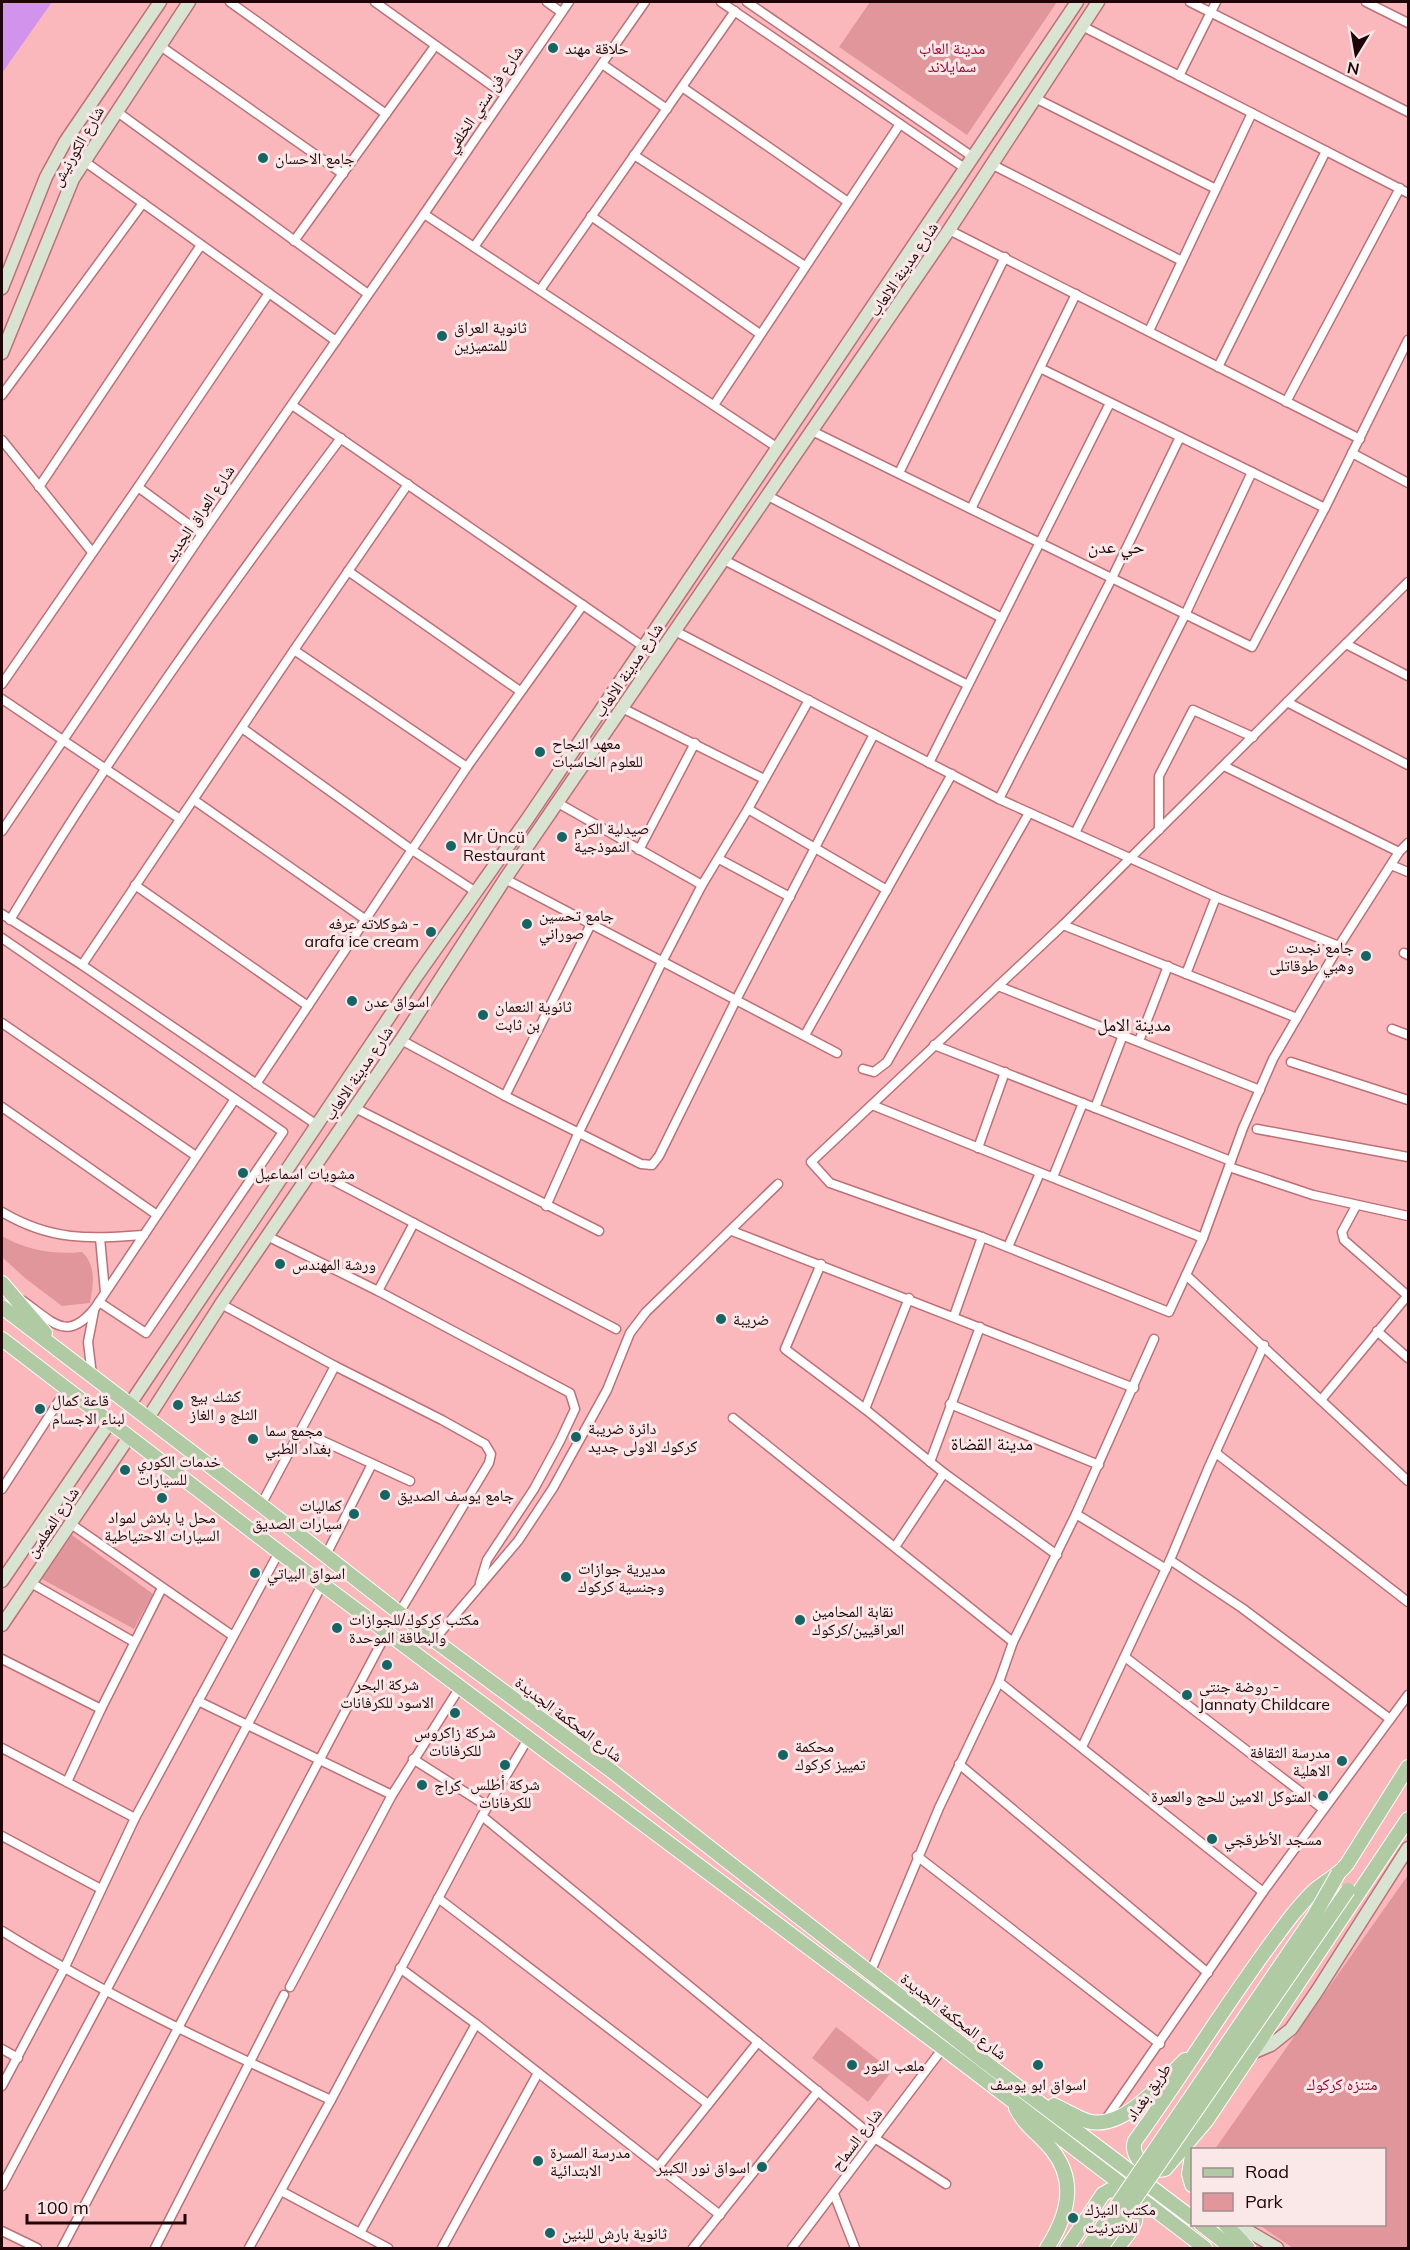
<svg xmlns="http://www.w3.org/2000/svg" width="1410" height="2250" viewBox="0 0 1410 2250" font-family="Mulish,'Noto Naskh Arabic',sans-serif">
<rect width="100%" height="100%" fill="#fbb8bc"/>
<g fill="#e0969b">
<path d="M870,2H1057L967,135L839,47Z"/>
<path d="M2,1236C26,1250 54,1255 82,1252C97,1266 93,1285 90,1303L62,1306L25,1278L2,1257Z"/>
<path d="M72,1535L153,1594L134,1629L42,1579Z"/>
<path d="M1408,1875V2248H1293L1259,2225L1384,2224V2150L1215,2149Z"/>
<path d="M836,2027L892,2071L868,2102L812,2058Z"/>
</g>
<path fill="#d293ed" d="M2,2H52L2,73Z"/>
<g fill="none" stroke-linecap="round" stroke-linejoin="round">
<defs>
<g id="street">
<path d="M230,2L386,114"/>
<path d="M375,2L505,95"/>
<path d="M547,2L561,12"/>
<path d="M721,2L966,169"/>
<path d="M747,2L973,157"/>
<path d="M1190,2L1408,112"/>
<path d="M1366,2L1408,23"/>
<path d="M1082,26L1408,193"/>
<path d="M159,45L343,174"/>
<path d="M602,64L667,109"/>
<path d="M1179,76L1216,2"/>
<path d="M682,87L848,202"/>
<path d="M1035,98L1216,189"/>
<path d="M116,111L368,294"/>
<path d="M634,155L805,266"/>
<path d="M84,161L336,341"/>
<path d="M991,164L1182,261"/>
<path d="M424,214L778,448"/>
<path d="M591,216L760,334"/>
<path d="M949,230L1360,439"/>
<path d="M294,241L435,46"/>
<path d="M474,247L645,2"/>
<path d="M540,290L735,11"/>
<path d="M1149,331L1252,113"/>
<path d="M1218,367L1326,151"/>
<path d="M1040,368L1325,508"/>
<path d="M2,395L143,203"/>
<path d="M1286,402L1400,188"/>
<path d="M292,405L644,647"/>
<path d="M714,405L900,124"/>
<path d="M812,431L1252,647L1325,508L1408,340"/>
<path d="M2,440L92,552"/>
<path d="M1352,453L1408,483"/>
<path d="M899,473L1005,257"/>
<path d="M39,487L201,245"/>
<path d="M138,487L202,534"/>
<path d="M768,496L1002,618"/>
<path d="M971,509L1076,294"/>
<path d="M724,560L968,685"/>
<path d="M348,571L520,691"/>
<path d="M1408,582L1063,925L811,1162L830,1183L982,1237L1169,1312L1203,1238L1243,1128L1273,1059L1339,946L1399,852L1408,843"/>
<path d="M675,631L999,799L1216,897L1339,946"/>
<path d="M1346,644L1408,676"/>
<path d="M294,650L467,767"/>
<path d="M2,684L138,487L269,293"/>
<path d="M2,699L180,819"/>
<path d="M1287,702L1408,765"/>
<path d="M622,708L764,779"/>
<path d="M242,728L412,850L476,892"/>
<path d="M929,763L1110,403"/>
<path d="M1224,766L1399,852"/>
<path d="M999,799L1112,578L1180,437"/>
<path d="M194,800L366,920"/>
<path d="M558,803L702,885"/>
<path d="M748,809L887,890"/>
<path d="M1159,830V776L1193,710L1253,737"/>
<path d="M2,831L202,534L424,214L569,2"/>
<path d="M1075,833L1185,615L1252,472"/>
<path d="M639,850L695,743"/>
<path d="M719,859L790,897"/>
<path d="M1391,865L1408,872"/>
<path d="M505,879L837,1053"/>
<path d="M135,885L308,1006"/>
<path d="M2,914L82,965L317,1125"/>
<path d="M10,920C110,753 224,594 341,438"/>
<path d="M1063,925L1297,1018"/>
<path d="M2,938L283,1132L146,1333L99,1302"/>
<path d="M1404,953L1408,955"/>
<path d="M82,965L294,650L408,484"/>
<path d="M1186,974L1216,897"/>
<path d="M998,986L1260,1090"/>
<path d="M2,1023L196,1156"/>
<path d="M1392,1029L1408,1035"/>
<path d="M805,1035L952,774"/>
<path d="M401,1040L505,1096L641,1164L652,1165L659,1156L736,1000L874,734"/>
<path d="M1139,1041L1168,966"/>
<path d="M934,1045L1231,1161"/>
<path d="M1291,1062L1408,1100"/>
<path d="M863,1069L874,1072L887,1062L1029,813"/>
<path d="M256,1084L467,767L583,605"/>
<path d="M505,1096L591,924"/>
<path d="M872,1105L1203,1238"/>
<path d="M2,1107L157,1215"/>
<path d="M355,1108L599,1231"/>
<path d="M1095,1108L1123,1035"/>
<path d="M1257,1129L1408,1157"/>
<path d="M978,1148L1005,1072"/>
<path d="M1229,1167L1313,1195L1408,1216"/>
<path d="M311,1169L616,1329"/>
<path d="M1053,1177L1083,1103"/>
<path d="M546,1206L579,1132L662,962L702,885L748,809L809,700"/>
<path d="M1356,1206L1342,1232L1344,1240L1408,1296"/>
<path d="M2,1212C51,1241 88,1239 144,1235"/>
<path d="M732,1231L1134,1388"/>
<path d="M267,1236L378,1291L570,1393L575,1409L560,1441L534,1489L487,1560L480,1583"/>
<path d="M100,1238L105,1292"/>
<path d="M1008,1247L1040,1173"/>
<path d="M821,1264L785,1349L865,1409L944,1473L1057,1555"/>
<path d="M1186,1275L1408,1481"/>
<path d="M378,1291L414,1223"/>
<path d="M23,1301C53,1322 67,1343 95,1308L235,1099"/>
<path d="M221,1304L335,1366L442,1420L485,1444L491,1454L489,1463L399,1613"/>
<path d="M954,1316L982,1237"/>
<path d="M1377,1331L1408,1358"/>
<path d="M92,1375L88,1342L94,1311"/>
<path d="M1321,1400L1408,1295"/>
<path d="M950,1404L1099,1465"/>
<path d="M865,1409L909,1298"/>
<path d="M733,1418L1013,1642"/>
<path d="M301,1431L410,1481"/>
<path d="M1216,1453L1408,1602"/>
<path d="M930,1462L980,1327"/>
<path d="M2,1489L66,1390"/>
<path d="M261,1505L335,1366"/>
<path d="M1076,1514L1166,1569"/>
<path d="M71,1524L233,1636"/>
<path d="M895,1547L944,1473"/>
<path d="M326,1555L372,1464"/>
<path d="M1170,1560L1242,1608L1390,1719"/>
<path d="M31,1583L134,1642"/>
<path d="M434,1640L518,1541L553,1488L607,1390L630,1333L646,1312L778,1184"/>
<path d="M1125,1657L1323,1809"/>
<path d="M2,1659L101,1709"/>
<path d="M999,1682L1263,1892"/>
<path d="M198,1701L392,1795"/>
<path d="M1082,1747L1170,1560L1208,1469L1264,1345"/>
<path d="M2,1748L135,1818"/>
<path d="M413,1759L487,1806"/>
<path d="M959,1764L1208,1973"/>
<path d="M67,1782L101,1709L162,1588"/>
<path d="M482,1816L876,2139L946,2184"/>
<path d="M2,1836L101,1889"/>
<path d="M917,1856L1160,2044"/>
<path d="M438,1898L708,2104"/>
<path d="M2,1931C107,1996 219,2049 331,2100"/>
<path d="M400,1968L476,2024L720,2215"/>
<path d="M871,1971L939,1808L999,1682L1013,1642L1076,1514L1154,1339"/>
<path d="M290,1987L392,1795L460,1687"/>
<path d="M2,2049L18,2058"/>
<path d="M2,2086L64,1969L135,1818L279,1552"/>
<path d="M1104,2122L1263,1892L1408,1695"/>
<path d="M658,2167L758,2042"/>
<path d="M2,2186L323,1583"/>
<path d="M281,2191L388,2248"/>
<path d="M834,2194L855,2248"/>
<path d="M2,2231L37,2248"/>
<path d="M360,2233L476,2024"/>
<path d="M62,2248L387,1632"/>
<path d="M155,2248L284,1995"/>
<path d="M249,2248L331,2100L482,1816L529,1737"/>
<path d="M442,2248L538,2073"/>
<path d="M693,2248L818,2091"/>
<path d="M792,2248L943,2048"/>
</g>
<g id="secondary">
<path d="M2,288L46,177L65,142L160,2"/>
<path d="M2,353L73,179L189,2"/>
<path d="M130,1404L416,977L528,818L661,621L1077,2"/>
<path d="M148,1418L221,1304L401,1040L505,879L949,230L1098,2"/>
<path d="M2,1581L110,1422"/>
<path d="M2,1625L129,1437"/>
<path d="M1252,2053L1271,2045L1291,2029L1317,1991L1408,1848"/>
<path d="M1233,2224L1248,2231L1277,2248"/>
</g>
<g id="primary">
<path d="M2,1283L45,1333"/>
<path d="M2,1307L261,1505L434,1640L609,1769L981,2059L1192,2218"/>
<path d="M2,1339L279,1552L943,2048L1205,2248"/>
<path d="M1408,1767L1347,1864C1338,1876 1325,1881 1315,1890C1307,1897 1300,1906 1293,1914C1236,1987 1189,2066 1135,2141C1129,2157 1149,2173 1165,2169L1206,2121L1408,1819"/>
<path d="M1054,2105C1065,2110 1076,2117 1087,2121C1123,2132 1162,2082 1185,2060"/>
<path d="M1016,2108C1025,2126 1040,2135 1052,2150C1078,2182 1067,2217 1047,2248"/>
<path d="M1192,2156L1189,2174L1192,2185"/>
<path d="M1201,2224L1232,2248"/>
<path d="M1225,2224L1248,2248"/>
<path d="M1067,2248L1103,2194L1110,2190C1118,2191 1121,2195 1126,2200C1146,2219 1130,2231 1117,2248"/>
</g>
</defs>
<use href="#street" stroke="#bd7076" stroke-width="11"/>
<use href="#secondary" stroke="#bd7076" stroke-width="15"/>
<use href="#primary" stroke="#fff" stroke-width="16"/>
<use href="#street" stroke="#fff" stroke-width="8"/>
<use href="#secondary" stroke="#d8e4d1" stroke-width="12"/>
<use href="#primary" stroke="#b0caa3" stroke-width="14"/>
<defs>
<g id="primary-bridge">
<path d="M1088,2248L1314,1916L1338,1874"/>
<path d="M1101,2248L1348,1890"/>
</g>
</defs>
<use href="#primary-bridge" stroke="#fff" stroke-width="16" stroke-linecap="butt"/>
<use href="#primary-bridge" stroke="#b0caa3" stroke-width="14"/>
</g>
<g fill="#166565" stroke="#fae8e9" stroke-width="2">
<circle cx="553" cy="48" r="6"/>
<circle cx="263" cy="158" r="6"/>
<circle cx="442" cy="336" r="6"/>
<circle cx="540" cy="752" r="6"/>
<circle cx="562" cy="837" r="6"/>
<circle cx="451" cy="846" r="6"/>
<circle cx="527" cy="924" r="6"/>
<circle cx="431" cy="932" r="6"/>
<circle cx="1366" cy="956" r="6"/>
<circle cx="352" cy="1001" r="6"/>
<circle cx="483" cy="1015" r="6"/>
<circle cx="243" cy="1173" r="6"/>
<circle cx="280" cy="1264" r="6"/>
<circle cx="721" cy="1319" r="6"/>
<circle cx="178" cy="1405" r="6"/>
<circle cx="40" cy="1409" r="6"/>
<circle cx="576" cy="1437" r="6"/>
<circle cx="253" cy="1439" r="6"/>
<circle cx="125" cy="1470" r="6"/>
<circle cx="385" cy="1495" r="6"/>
<circle cx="162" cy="1498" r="6"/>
<circle cx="354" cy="1514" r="6"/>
<circle cx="255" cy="1573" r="6"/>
<circle cx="566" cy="1577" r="6"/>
<circle cx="800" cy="1620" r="6"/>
<circle cx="337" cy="1628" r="6"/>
<circle cx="387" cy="1665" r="6"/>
<circle cx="1187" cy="1695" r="6"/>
<circle cx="455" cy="1713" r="6"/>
<circle cx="783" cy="1755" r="6"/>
<circle cx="1342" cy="1761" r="6"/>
<circle cx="505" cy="1765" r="6"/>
<circle cx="422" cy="1785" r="6"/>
<circle cx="1323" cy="1796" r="6"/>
<circle cx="1212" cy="1839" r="6"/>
<circle cx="852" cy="2065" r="6"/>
<circle cx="1038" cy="2065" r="6"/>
<circle cx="538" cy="2161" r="6"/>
<circle cx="762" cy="2167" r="6"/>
<circle cx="1073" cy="2218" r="6"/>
<circle cx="550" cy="2233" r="6"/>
</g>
<g text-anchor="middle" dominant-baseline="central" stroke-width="6" stroke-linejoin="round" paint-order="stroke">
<g font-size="16" fill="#200508" stroke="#fae8e9" text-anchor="start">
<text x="565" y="48">حلاقة مهند</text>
<text x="275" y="158">جامع الاحسان</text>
<text x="454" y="327">ثانوية العراق<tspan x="454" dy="18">للمتميزين</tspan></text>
<text x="552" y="743">معهد النجاح<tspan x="552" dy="18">للعلوم الحاسبات</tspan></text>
<text x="574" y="828">صيدلية الكرم<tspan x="574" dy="18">النموذجية</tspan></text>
<text x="463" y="837">Mr Üncü<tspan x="463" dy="18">Restaurant</tspan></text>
<text x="539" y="915">جامع تحسين<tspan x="539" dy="18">صوراني</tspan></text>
<text x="419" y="923" text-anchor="end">شوكلاته عرفه -<tspan x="419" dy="18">arafa ice cream</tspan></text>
<text x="1354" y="947" text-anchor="end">جامع نجدت<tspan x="1354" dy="18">وهبي طوقاتلى</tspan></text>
<text x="364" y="1001">اسواق عدن</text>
<text x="495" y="1006">ثانوية النعمان<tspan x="495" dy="18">بن ثابت</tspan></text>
<text x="255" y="1173">مشويات اسماعيل</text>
<text x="292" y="1264">ورشة المهندس</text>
<text x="733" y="1319">ضريبة</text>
<text x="190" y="1396">كشك بيع<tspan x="190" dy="18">الثلج و الغاز</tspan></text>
<text x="52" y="1400">قاعة كمال<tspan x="52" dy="18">لبناء الاجسام</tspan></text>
<text x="588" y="1428">دائرة ضريبة<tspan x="588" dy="18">كركوك الاولی جدید</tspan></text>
<text x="265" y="1430">مجمع سما<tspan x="265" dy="18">بغداد الطبي</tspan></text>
<text x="137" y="1461">خدمات الكوري<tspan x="137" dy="18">للسيارات</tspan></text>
<text x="397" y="1495">جامع يوسف الصديق</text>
<text x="342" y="1505" text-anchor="end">كماليات<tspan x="342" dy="18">سيارات الصديق</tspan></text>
<text x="162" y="1517" text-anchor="middle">محل يا بلاش لمواد<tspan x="162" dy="18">السيارات الاحتياطية</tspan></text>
<text x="578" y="1568">مديرية جوازات<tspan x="578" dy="18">وجنسية كركوك</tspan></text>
<text x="267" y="1573">اسواق البياتي</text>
<text x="812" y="1611">نقابة المحامين<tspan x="812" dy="18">العراقيين/كركوك</tspan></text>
<text x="349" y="1619">مكتب كركوك/للجوازات<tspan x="349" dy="18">والبطاقة الموحدة</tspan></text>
<text x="387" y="1684" text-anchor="middle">شركة البحر<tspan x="387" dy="18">الاسود للكرفانات</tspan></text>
<text x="1199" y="1686">روضة جنتي -<tspan x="1199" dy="18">Jannaty Childcare</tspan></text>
<text x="455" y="1732" text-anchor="middle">شركة زاكروس<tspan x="455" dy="18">للكرفانات</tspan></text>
<text x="795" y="1746">محكمة<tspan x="795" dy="18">تمييز كركوك</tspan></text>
<text x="1330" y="1752" text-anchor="end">مدرسة الثقافة<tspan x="1330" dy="18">الاهلية</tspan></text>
<text x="505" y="1784" text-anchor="middle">شركة أطلس<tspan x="505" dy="18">للكرفانات</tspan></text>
<text x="434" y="1785">كراج</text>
<text x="1311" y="1796" text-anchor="end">المتوكل الامين للحج والعمرة</text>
<text x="1224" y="1839">مسجد الأطرقجي</text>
<text x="864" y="2065">ملعب النور</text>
<text x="1038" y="2084" text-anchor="middle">اسواق ابو يوسف</text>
<text x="550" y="2152">مدرسة المسرة<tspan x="550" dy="18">الابتدائية</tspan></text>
<text x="750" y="2167" text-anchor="end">اسواق نور الكبير</text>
<text x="1085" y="2209">مكتب النيزك<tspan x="1085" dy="18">للانترنيت</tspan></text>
<text x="562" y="2233">ثانوية بارش للبنين</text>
</g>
<g font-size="16" fill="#980731" stroke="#fae8e9">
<text x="952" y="48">مدينة العاب<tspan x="952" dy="18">سمايلاند</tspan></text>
<text x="1342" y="2084">متنزه كركوك</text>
</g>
<g font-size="16" fill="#200508" stroke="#fae8e9">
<text transform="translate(484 99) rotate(-56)">شارع فن ستي الخلفي</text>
<text transform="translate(77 146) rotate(-60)">شارع الكورنيش</text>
<text transform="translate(903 269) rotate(-56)">شارع مدينة الالعاب</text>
<text transform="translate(199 513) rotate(-56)">شارع العراق الجديد</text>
<text transform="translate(628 670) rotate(-56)">شارع مدينة الالعاب</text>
<text transform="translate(358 1073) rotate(-56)">شارع مدينة الالعاب</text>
<text transform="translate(52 1522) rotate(-56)">شارع المعلمين</text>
<text transform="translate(569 1719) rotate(37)">شارع المحكمة الجديدة</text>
<text transform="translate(954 2016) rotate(38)">شارع المحكمة الجديدة</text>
<text transform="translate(1148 2092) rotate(-55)">طريق بغداد</text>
<text transform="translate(856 2139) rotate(-53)">شارع السماح</text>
</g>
<g font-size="18" fill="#200508" stroke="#fae8e9">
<text x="1116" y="546">حي عدن</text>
<text x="1134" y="1024">مدينة الامل</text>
<text x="992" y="1443">مدينة القضاة</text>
</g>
</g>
<rect width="1410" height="2250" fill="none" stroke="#200508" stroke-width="6"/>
<rect x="1191" y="2148" width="195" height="78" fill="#fae8e9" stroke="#a38d8f" stroke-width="1.5"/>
<rect x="1203" y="2168" width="30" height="9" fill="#b0caa3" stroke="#a38d8f" stroke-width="1.5"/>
<text x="1245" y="2178" font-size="18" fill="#200508">Road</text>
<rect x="1203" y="2193" width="30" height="18" fill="#e0969b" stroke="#a38d8f" stroke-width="1.5"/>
<text x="1245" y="2208" font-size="18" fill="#200508">Park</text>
<g transform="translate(1356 54) rotate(191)" stroke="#fae8e9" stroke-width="4.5" paint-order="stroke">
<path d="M0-4.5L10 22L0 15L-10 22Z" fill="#200508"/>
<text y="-9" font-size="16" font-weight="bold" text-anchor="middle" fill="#200508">N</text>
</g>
<path d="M27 2214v9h158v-9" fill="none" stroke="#200508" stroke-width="3"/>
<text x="36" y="2214" font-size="18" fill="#200508" stroke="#fae8e9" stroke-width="4.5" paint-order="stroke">100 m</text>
</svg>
